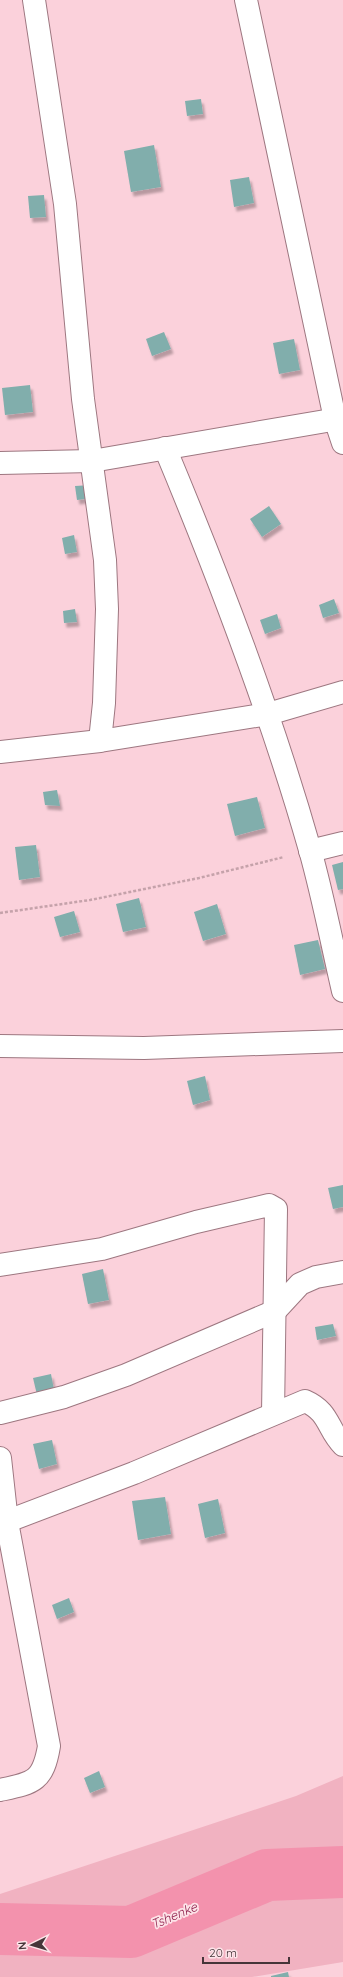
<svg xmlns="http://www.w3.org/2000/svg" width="343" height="1977" viewBox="0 0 343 1977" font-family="Quicksand,sans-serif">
<defs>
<filter id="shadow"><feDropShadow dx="2.5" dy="4.5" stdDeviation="1" flood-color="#0004"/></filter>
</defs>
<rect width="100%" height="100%" fill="#fbd1db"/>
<path fill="#f1b2c1" d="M343,1776V1962L252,1977H0V1894L296,1796Z"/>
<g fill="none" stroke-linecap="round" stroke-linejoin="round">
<path stroke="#f392ad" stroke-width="52" d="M0,1929L131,1932L267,1875L343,1872"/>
</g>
<g fill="#81aeac" filter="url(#shadow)">
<path d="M201,99L203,114L187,116L185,101Z"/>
<path d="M154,145L161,187L131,192L124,151Z"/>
<path d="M249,177L254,203L234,207L230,180Z"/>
<path d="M44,195L46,217L30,218L28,196Z"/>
<path d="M164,332L171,349L152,356L146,339Z"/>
<path d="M294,339L300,370L279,374L273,343Z"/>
<path d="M30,385L33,412L5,415L2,388Z"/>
<path d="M91,485L92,498L77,500L75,486Z"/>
<path d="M269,506L281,524L262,537L250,519Z"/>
<path d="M74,535L77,552L65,554L62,538Z"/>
<path d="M334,599L339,613L323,618L319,605Z"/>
<path d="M75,609L77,622L64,623L63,611Z"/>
<path d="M277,614L281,628L265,634L260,620Z"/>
<path d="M57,790L60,806L45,805L43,792Z"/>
<path d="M257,797L265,828L235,836L227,804Z"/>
<path d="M36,845L40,877L19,880L15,847Z"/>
<path d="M343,862V889L338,890L332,865Z"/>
<path d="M139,898L146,927L123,932L116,904Z"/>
<path d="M217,904L226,934L203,941L194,912Z"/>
<path d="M74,911L80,932L60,937L54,917Z"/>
<path d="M318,940L325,969L300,975L294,945Z"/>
<path d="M205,1076L210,1100L193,1105L187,1081Z"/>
<path d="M343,1185V1207L333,1209L328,1188Z"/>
<path d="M103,1269L109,1300L88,1304L82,1274Z"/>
<path d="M333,1324L336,1336L317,1340L315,1327Z"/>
<path d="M51,1374L55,1395L38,1399L33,1378Z"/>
<path d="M52,1440L57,1464L39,1469L33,1444Z"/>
<path d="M165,1497L171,1534L138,1540L132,1501Z"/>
<path d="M218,1499L225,1533L205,1538L198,1504Z"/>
<path d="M69,1598L74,1612L57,1619L52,1605Z"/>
<path d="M99,1771L105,1787L90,1793L84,1778Z"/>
<path d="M288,1972L289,1977H271V1976Z"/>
</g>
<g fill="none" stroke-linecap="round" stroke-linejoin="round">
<defs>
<g id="minor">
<path d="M34,0L65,204L83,399L105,560L107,609L104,703L100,741"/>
<path d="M246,0L335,419L343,443"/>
<path d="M165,448C220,580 271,713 310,850C323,896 332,944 343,991"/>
<path d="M0,463L92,461L343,418"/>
<path d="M0,752L100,741L268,714L343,692"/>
<path d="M310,851L343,843"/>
<path d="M0,1046L144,1048L343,1041"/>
<path d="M0,1265L102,1249L196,1222L269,1205L276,1209L273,1414"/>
<path d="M0,1413L64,1397L126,1375L275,1311L300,1284L316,1277L343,1272"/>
<path d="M0,1458L7,1522L49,1746C43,1782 33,1783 0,1790"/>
<path d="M0,1524L134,1473L305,1401C330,1412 327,1429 343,1445"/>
</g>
</defs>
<use href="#minor" stroke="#9d7780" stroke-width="24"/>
<path stroke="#c5a2aa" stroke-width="2.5" stroke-dasharray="3 2" stroke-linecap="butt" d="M0,913L90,900L199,878L284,857"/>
<use href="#minor" stroke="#fff" stroke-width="22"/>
</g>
<g text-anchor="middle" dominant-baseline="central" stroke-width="3.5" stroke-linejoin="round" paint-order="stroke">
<g font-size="13" font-style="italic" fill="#90204c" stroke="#fde4e9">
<text transform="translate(174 1915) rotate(-23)">Tshenke</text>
</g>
</g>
<g transform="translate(32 1945) rotate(265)" stroke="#fde4e9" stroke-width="3" paint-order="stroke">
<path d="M0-3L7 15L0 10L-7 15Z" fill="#463539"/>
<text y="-6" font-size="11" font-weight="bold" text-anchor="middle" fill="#463539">N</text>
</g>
<path d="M203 1957v6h86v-6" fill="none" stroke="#463539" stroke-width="2"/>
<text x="209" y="1957" font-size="12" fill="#463539" stroke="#fde4e9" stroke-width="3" paint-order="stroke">20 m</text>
</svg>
